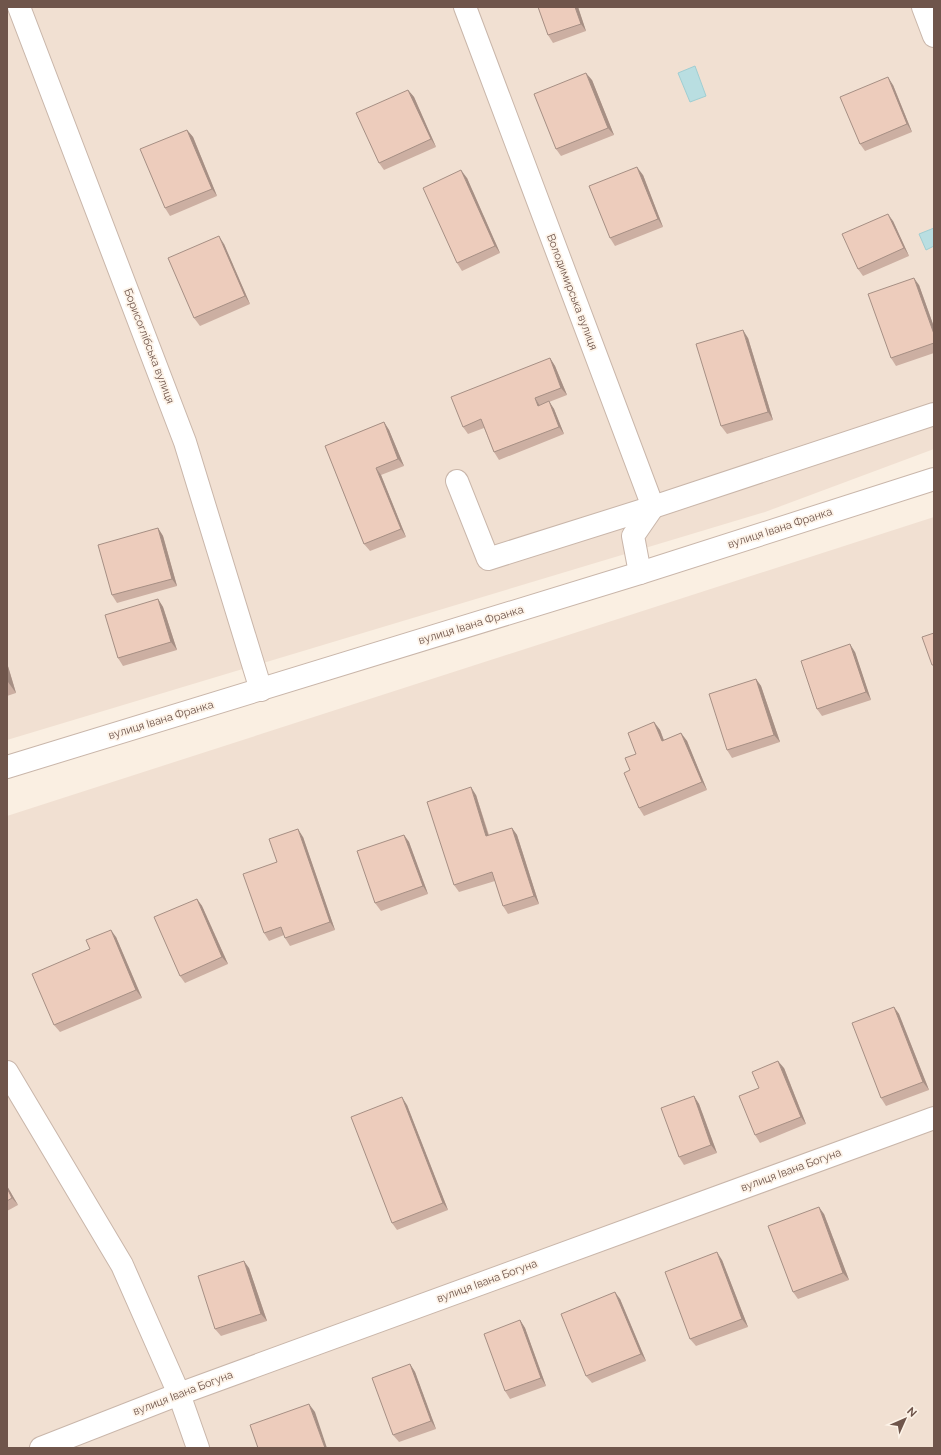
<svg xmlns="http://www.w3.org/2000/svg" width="941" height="1455" viewBox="0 0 941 1455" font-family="Raleway,sans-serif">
<rect width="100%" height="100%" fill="#faefe2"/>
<g fill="#f1e0d2">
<path d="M7,7H934V449L765,512L7,740Z"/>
<path d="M934,517V1448H7V816Z"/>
</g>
<g fill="#b9dee1" stroke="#a0ced2">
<path d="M695,66L706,96L690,102L678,73Z"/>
<path d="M934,228V246L926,250L919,234Z"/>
</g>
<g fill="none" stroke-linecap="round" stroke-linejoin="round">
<defs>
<g id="minor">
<path d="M19,7L185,442L261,690"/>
<path d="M465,7L653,507L633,536L640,573"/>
<path d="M923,7L934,36"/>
<path d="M457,481L488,559L653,507L934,414"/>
<path d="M7,1072L122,1265L179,1394L198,1448"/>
<path d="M41,1448L179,1394L934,1118"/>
</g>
<path id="tertiary" d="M7,767L640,573L934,479"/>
</defs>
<use href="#minor" stroke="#c9b6aa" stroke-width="24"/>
<use href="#tertiary" stroke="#c9b6aa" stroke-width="24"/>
<use href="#minor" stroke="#fff" stroke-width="22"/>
<use href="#tertiary" stroke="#fff" stroke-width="22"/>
</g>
<g fill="#ccafa2">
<path d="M538,7H578L586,31L553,43L548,35Z"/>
<path d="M592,80L614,135L561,156L556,149Z"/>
<path d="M893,85L912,132L865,151L860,144Z"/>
<path d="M408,90L414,97L436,147L384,170L379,163Z"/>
<path d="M187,130L193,137L217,196L170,216L165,208Z"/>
<path d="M643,175L663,227L615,246L610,238Z"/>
<path d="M467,178L500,253L462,271L457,263Z"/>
<path d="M893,221L909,256L863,276L858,269Z"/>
<path d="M224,244L250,304L200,326L194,318Z"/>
<path d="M919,285L934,327V353L896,366L891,358Z"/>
<path d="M748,338L773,420L727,434L721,426Z"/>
<path d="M550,358L555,366L567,395L549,402L554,409L564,434L499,460L494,452L484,428L468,434L463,427Z"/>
<path d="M384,422L389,430L404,466L381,475L406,537L370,551L364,544L325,446Z"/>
<path d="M158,528L163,536L177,586L117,603L112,595Z"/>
<path d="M158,599L163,607L177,650L123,666L118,658Z"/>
<path d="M855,652L871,700L822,716L817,709Z"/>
<path d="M7,663L16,693L7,696Z"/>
<path d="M756,679L761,686L780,742L732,758L727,750Z"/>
<path d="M654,722L660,730L664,740L681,733L687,741L707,790L644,816L639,808L630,770L636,754Z"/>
<path d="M476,795L489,835L512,828L517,835L539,904L508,914L503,906L495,881L459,892L454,885Z"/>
<path d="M404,835L409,842L428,894L381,911L375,903Z"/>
<path d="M303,837L335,930L290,946L285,938L284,935L269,941L264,933L277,862Z"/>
<path d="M197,899L202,906L228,964L185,983L180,976Z"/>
<path d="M116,937L142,998L60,1032L54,1025L90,949Z"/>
<path d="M894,1007L899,1014L929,1090L886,1106L881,1098Z"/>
<path d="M784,1068L806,1124L760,1143L755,1135L759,1088Z"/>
<path d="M694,1096L699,1104L717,1153L684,1165L679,1157Z"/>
<path d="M407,1105L448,1210L397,1230L392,1223Z"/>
<path d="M7,1186L18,1205L7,1211Z"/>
<path d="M824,1214L849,1280L798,1299L793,1292Z"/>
<path d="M722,1260L748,1327L696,1346L690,1339Z"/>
<path d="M249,1268L267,1321L221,1336L215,1329Z"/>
<path d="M620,1299L646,1361L592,1383L586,1376Z"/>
<path d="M520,1320L525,1328L546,1386L510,1399L505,1391Z"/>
<path d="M410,1364L415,1372L436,1429L399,1442L393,1435Z"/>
</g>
<g fill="#a68f84">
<path d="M575,7H578L586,31L581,24Z"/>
<path d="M586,73L592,80L614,135L608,128Z"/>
<path d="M888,77L893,85L912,132L907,124Z"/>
<path d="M408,90L414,97L436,147L431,139Z"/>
<path d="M187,130L193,137L217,196L212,189Z"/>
<path d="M637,167L643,175L663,227L658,219Z"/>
<path d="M461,170L467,178L500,253L495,246Z"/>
<path d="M888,214L893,221L909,256L904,248Z"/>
<path d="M219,236L224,244L250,304L245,296Z"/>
<path d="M914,278L919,285L934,327V334Z"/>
<path d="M743,330L748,338L773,420L768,412Z"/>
<path d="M550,358L555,366L567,395L561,388Z"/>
<path d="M535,398L540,406H538Z"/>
<path d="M549,401L554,409L564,434L559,427Z"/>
<path d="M384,422L389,430L404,466L398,459Z"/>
<path d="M376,468L381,475L406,537L401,529Z"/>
<path d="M158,528L163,536L177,586L172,579Z"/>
<path d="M158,599L163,607L177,650L171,642Z"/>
<path d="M850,644L855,652L871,700L866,692Z"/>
<path d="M7,663L16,693L8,682L7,677Z"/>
<path d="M756,679L761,686L780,742L774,735Z"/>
<path d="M654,722L660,730L667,749L662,741Z"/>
<path d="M681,733L687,741L707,790L702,782Z"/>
<path d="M471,787L476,795L491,844L486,836Z"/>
<path d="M512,828L517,835L539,904L534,896Z"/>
<path d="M298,829L303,837L335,930L330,922Z"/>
<path d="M404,835L409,842L428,894L423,886Z"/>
<path d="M197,899L202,906L228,964L222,957Z"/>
<path d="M111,930L116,937L142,998L136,990Z"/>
<path d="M894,1007L899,1014L929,1090L923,1082Z"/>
<path d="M778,1061L784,1068L806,1124L801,1117Z"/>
<path d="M694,1096L699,1104L717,1153L711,1145Z"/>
<path d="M402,1097L407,1105L448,1210L443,1203Z"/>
<path d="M7,1186L18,1205L12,1198L7,1188Z"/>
<path d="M819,1207L824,1214L849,1280L843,1273Z"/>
<path d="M717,1252L722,1260L748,1327L742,1319Z"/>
<path d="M244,1261L249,1268L267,1321L261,1314Z"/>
<path d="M615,1292L620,1299L646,1361L641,1354Z"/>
<path d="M520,1320L525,1328L546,1386L541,1378Z"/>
<path d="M410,1364L415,1372L436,1429L431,1421Z"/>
<path d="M309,1404L315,1412L327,1448H325Z"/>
</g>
<g fill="#edccbc" stroke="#a68f84">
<path d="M538,7H575L581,24L548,35Z"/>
<path d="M586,73L608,128L556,149L534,94Z"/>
<path d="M888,77L907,124L860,144L840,97Z"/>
<path d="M408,90L431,139L379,163L356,113Z"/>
<path d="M187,130L212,189L165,208L140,149Z"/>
<path d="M637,167L658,219L610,238L589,186Z"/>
<path d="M461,170L495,246L457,263L423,188Z"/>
<path d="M888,214L904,248L858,269L842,234Z"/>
<path d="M219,236L245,296L194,318L168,258Z"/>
<path d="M914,278L934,334V343L891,358L868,294Z"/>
<path d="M743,330L768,412L721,426L696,344Z"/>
<path d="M550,358L561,388L535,398L538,406L549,401L559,427L494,452L481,419L463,427L451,397Z"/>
<path d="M384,422L398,459L376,468L401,529L364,544L325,446Z"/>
<path d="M158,528L172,579L112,595L98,545Z"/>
<path d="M158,599L171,642L118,658L105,615Z"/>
<path d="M934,633V665H932L922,637Z"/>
<path d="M850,644L866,692L817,709L801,661Z"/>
<path d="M756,679L774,735L727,750L709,694Z"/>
<path d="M654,722L662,741L681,733L702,782L639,808L624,773L630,770L625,758L636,754L628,733Z"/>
<path d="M471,787L486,836L512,828L534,896L503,906L492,872L454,885L427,802Z"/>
<path d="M298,829L330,922L285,938L281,927L264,933L243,874L277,862L269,839Z"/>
<path d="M404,835L423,886L375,903L357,851Z"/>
<path d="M197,899L222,957L180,976L154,917Z"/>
<path d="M111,930L136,990L54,1025L32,974L90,949L86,940Z"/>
<path d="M894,1007L923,1082L881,1098L852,1023Z"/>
<path d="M778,1061L801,1117L755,1135L739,1096L759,1088L752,1072Z"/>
<path d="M694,1096L711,1145L679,1157L661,1108Z"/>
<path d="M402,1097L443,1203L392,1223L351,1117Z"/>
<path d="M7,1188L12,1198L7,1201Z"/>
<path d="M819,1207L843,1273L793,1292L768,1226Z"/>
<path d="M717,1252L742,1319L690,1339L665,1272Z"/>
<path d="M244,1261L261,1314L215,1329L198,1276Z"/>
<path d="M615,1292L641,1354L586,1376L561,1314Z"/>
<path d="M520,1320L541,1378L505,1391L484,1334Z"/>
<path d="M410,1364L431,1421L393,1435L372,1378Z"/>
<path d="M309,1404L325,1448H258L250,1425Z"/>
</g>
<g text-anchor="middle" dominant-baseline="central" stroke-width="3.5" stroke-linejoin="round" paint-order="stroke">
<g font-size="11" fill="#6f554b" stroke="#fdf3e8">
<text transform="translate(572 292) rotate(69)">Володимирська вулиця</text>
<text transform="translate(149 346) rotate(69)">Борисоглібська вулиця</text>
<text transform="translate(780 528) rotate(-18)">вулиця Івана Франка</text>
<text transform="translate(471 625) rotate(-17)">вулиця Івана Франка</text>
<text transform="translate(161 720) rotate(-17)">вулиця Івана Франка</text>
<text transform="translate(791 1170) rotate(-20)">вулиця Івана Богуна</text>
<text transform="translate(487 1281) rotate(-20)">вулиця Івана Богуна</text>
<text transform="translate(183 1393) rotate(-21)">вулиця Івана Богуна</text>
</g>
</g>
<rect width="941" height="1455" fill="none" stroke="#6f554b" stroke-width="16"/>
<g transform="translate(905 1419) rotate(45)" stroke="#fdf3e8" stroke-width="3" paint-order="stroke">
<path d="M0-3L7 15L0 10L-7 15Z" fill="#6f554b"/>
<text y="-6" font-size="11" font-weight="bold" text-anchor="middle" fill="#6f554b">N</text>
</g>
</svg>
